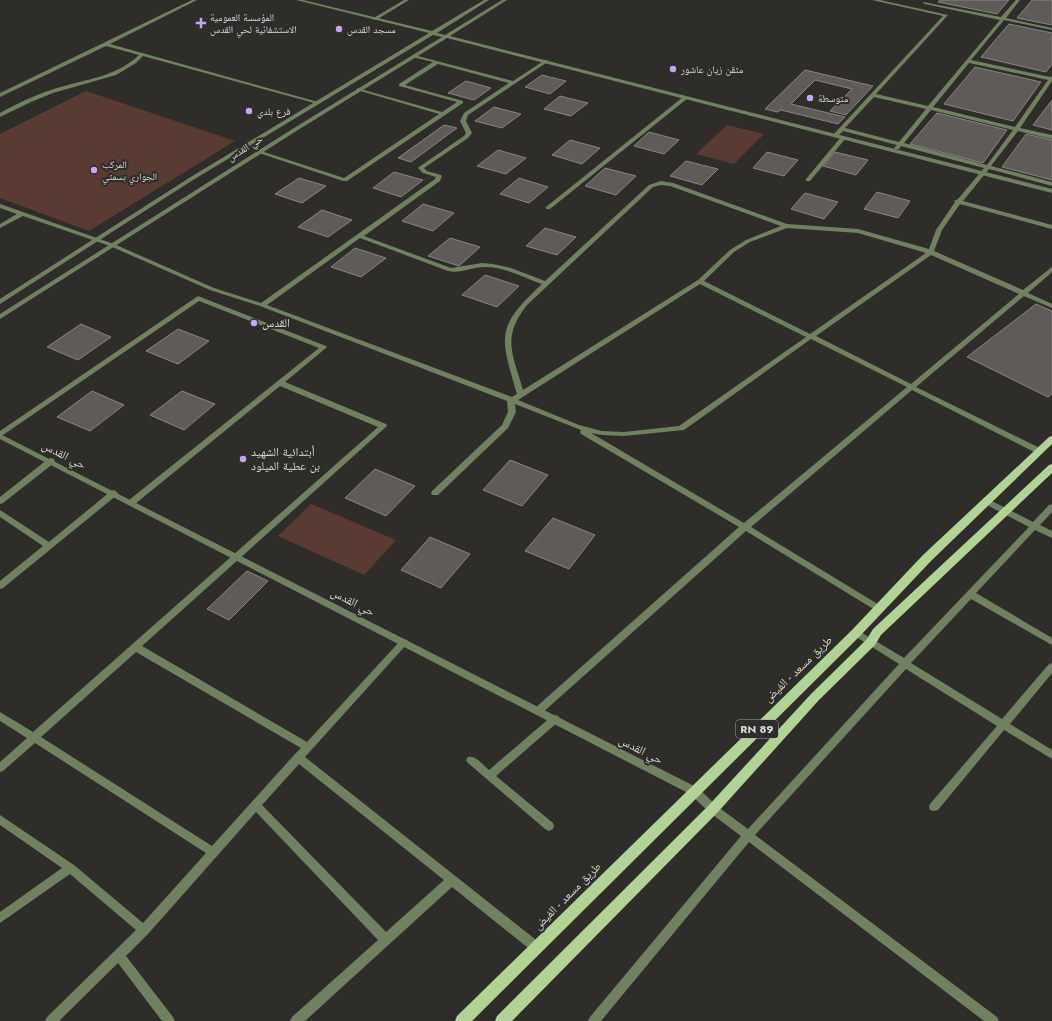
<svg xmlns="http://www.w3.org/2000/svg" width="1052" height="1021" viewBox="0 0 1052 1021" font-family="Jost,'Noto Naskh Arabic',sans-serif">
<rect width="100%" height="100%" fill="#2e2d2a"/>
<g fill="#583c34">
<path d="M86,91L235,141L89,231L0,198V134Z"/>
<path d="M727,125L764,134L734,164L696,154Z"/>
<path d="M311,504L396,540L364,575L278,536Z"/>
</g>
<g fill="#5e5b58" stroke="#888582">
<path d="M940,0H1009L997,14L938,2Z"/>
<path d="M1032,0H1052V25L1017,18Z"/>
<path d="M1009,24L1052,33V64L1046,72L981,57Z"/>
<path d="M975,67L1041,82L1013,121L944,104Z"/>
<path d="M805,70L873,86L846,115L830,111L852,89L815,80L791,104L845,117L838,124L781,110L777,112L765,109Z"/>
<path d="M542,75L566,81L550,94L525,87Z"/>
<path d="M466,81L491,88L474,100L448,93Z"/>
<path d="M560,96L588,103L571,116L544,109Z"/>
<path d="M1052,100V130L1033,125Z"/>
<path d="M494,107L521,114L502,128L475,121Z"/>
<path d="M937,113L1007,130L983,163L910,144Z"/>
<path d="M444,125L457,128L411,162L398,158Z"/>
<path d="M649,132L679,140L664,154L634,146Z"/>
<path d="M1026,134L1052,140V180L1002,167Z"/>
<path d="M570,140L600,148L582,164L552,155Z"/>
<path d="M498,150L526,158L506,174L477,166Z"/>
<path d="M767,152L798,160L784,176L753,168Z"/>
<path d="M835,152L868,160L856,175L823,166Z"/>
<path d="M686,161L718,169L702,185L670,176Z"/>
<path d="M605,168L636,176L616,195L585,186Z"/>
<path d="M394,172L423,180L401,197L373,188Z"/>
<path d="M299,178L326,186L302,203L275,194Z"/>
<path d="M519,178L548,187L529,203L500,194Z"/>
<path d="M877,192L910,201L898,218L864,209Z"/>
<path d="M805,193L838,202L824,219L791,209Z"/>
<path d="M423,204L454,213L433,231L402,221Z"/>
<path d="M322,210L352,220L328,237L298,227Z"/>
<path d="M545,228L576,237L557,255L526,246Z"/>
<path d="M450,238L480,247L459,266L428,256Z"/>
<path d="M355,248L386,258L361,277L331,267Z"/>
<path d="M485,275L519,286L497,307L462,295Z"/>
<path d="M1036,304L1052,311V394L1048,397L967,357Z"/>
<path d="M81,324L111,337L78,360L47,347Z"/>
<path d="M178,329L209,341L178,364L146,351Z"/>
<path d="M92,391L124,405L90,431L57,417Z"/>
<path d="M182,391L215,404L184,430L150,415Z"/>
<path d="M510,460L548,475L522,506L483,490Z"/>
<path d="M375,469L415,486L386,516L345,498Z"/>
<path d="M553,518L595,535L569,569L525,551Z"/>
<path d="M430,537L470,554L441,588L401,570Z"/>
<path d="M247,571L268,581L229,620L207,609Z"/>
</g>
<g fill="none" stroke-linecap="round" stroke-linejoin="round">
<g fill="#708061" fill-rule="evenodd">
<path d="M192,0H197L110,44L318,102V104L143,56L136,63L116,75L53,93L31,102L0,117V113C18,103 37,94 57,88C86,79 116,77 139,55L106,46L0,97V93Z"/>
<path d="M404,0H409L376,20L372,19Z"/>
<path d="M872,0H880L948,15L876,94L928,106L1000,20L925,4L923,3V2L1001,17L1016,0H1020L1006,18L1052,28V30L1004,20L971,60L1050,77L1052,76V81L1020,128L1052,135V139L1018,131L991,166L1052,182V186L989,169L963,201L1052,225V229L960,204L942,230L934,251L1023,290L1052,267V272L1028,293L1052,304V308L1024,296L916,387L1042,449L1043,451L1039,453H1036L912,390L751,527L881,606L882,608L881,610H875L746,531L541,714L538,715L535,714L533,711L535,708L739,527L581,434L580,432L581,430L515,404L516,412L508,428L438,495H432L431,493L432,491L502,425L508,412L507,401L260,306L210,290L110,246L23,216L0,228V224L17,214L0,208V204L114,244L214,288L261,303L435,179L436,177L423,173L418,168L419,167L464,136L466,133L460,121L464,113L509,83L438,64L405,85L463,101V103L347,181H343L256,152L261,151L344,178L439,114L357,90V88L442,112L457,102L399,86V84L433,62L412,57V56L414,55L513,81L545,60L549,61L468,115L466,121L472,133L468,138L424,168L427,171L441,175L442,176L440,181L364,236L451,268L482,263L493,264L511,268L545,281L649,185L661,181L673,183L787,224L858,229L929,249L936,230L955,202L954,201L958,199L984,168L901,146L899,149H895L894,148L897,145L843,131L837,137L832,136L943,16ZM969,63L1048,80L1015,127L933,107ZM874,97L926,109L899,142L845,128ZM931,110L1013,130L987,165L904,143ZM661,185L670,186L781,226L746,240L730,250L698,280L523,390C513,354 501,338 527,305L653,187ZM787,228L858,233L926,253L810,334L704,281L734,252L750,242ZM360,238L448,271C460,274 472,267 485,267C505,267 524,278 542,284C495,328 500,335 517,394L512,397L267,305ZM931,255L1019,294L911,384L816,336ZM700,284L806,337L679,426L624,432L602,431L579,425L518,400ZM811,339L907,387L744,523L591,433L602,435L624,436L684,430Z"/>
<path d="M683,97L688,98L550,209H546V207Z"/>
<path d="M841,137L846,138L810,181H806V179Z"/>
<path d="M198,296L326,346L327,347L326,348L285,382L386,424L387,426L142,646L307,742L401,640L404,639L407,640L408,642L407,644L305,757L540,943L542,947L540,951L536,952L532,951L452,887L305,1021H290L292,1017L378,940L256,812L148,934L126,956L173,1017L175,1021H162L118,963L59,1021H45L47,1017L136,930L70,874L0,923V912L62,868L0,825V815L74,865L143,923L206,853L35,743L3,771L0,772V762L27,738L0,721V712L33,732L378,427L280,386L135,504H129L128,502L129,500L319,348L199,301L0,437V431ZM136,652L301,748L295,754L212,846L41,737ZM299,764L444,880L386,932L262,805Z"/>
<path d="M51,458L54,459L55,461L54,463L3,503L0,504V497L48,459Z"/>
<path d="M114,490L118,493L117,495L3,588L0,589V581L43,546L0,517V510L49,542L111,491Z"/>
<path d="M986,498L1033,522L1049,505L1052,504V512L1040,525L1052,531V538L1035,530L976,593L1052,638V645L971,599L911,663L1002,719L1049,664L1052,663V673L1010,724L1052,750V759L1004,730L938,810L934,811L930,810L929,807L930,804L997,726L906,669L755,835L997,1017L999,1021H984L749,842L601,1021H588L590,1017L741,836L709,812L690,794L689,791L690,788L694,787L698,788L717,806L748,829L899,664L853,635L852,633L853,631H859L904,658L1029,527L983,503L982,501Z"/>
<path d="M555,715L558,716L560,719L558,722L496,776L553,823L554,826L553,829L549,831L545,829L468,763L466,760L468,757C476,755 483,765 489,770L552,716Z"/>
</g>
<g fill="#708061" fill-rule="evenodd">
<path d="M296,0H303L432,31L484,0H489L437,33L445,35L502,0H507L450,36L1052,189V193L447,38L298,130L0,319V314L294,128L442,37L433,35L193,180L0,304V299L189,178L429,33Z"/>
<path d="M0,434L698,788L699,791L698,794L694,795L690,794L0,439Z"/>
</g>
<g fill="#b2d393" fill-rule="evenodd">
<path d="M1052,436V444L931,561L860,636L472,1021H455L457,1016L852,630L923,555L1049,437Z"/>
<path d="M1052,464V473L881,635L875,645L819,700L717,813L512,1021H495L497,1016L709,805L811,694L867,639L873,629L1049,465Z"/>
</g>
</g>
<g fill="#c5a7f1" stroke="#2e2d2a" stroke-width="1.5">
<path d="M199 17h4v4h4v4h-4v4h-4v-4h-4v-4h4z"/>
<circle cx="339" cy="29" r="4"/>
<circle cx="673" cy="69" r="4"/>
<circle cx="810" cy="98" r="4"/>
<circle cx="249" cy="111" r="4"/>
<circle cx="94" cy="170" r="4"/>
<circle cx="254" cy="323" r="4"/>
<circle cx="243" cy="459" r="4"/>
</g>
<g text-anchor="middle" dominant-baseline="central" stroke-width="4" stroke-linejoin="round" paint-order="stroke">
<g font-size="10" fill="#d8d8d6" stroke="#2e2d2a" text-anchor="start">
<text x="210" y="17">المؤسسة العمومية<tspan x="210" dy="12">الاستشفائية لحي القدس</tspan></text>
<text x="347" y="29">مسجد القدس</text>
<text x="681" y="69">متقن زيان عاشور</text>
<text x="818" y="98">متوسطة</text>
<text x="257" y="111">فرع بلدي</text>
<text x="102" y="164">المركب<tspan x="102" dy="12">الجواري بسمتي</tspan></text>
</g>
<g font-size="10" fill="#d8d8d6" stroke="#2e2d2a">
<text transform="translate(245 148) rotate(-32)">حي القدس</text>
</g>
<rect fill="#2e2d2a" stroke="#a5a5a2" stroke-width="1" x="736" y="720" width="42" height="18" rx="3"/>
<g font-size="11" font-weight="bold" fill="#d8d8d6">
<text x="757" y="729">RN 89</text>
</g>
<g font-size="12" fill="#d8d8d6" stroke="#2e2d2a" text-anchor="start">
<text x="262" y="323">القدس</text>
<text x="251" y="452">أبتدائية الشهيد<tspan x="251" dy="14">بن عطية الميلود</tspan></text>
</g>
<g font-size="12" fill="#d8d8d6" stroke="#2e2d2a">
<text transform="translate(64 455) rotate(27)">حي القدس</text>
<text transform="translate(353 602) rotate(27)">حي القدس</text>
<text transform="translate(798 669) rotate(-44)">طريق مسعد - الفيض</text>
<text transform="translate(641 750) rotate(27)">حي القدس</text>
<text transform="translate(567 896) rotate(-45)">طريق مسعد - الفيض</text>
</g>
</g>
</svg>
